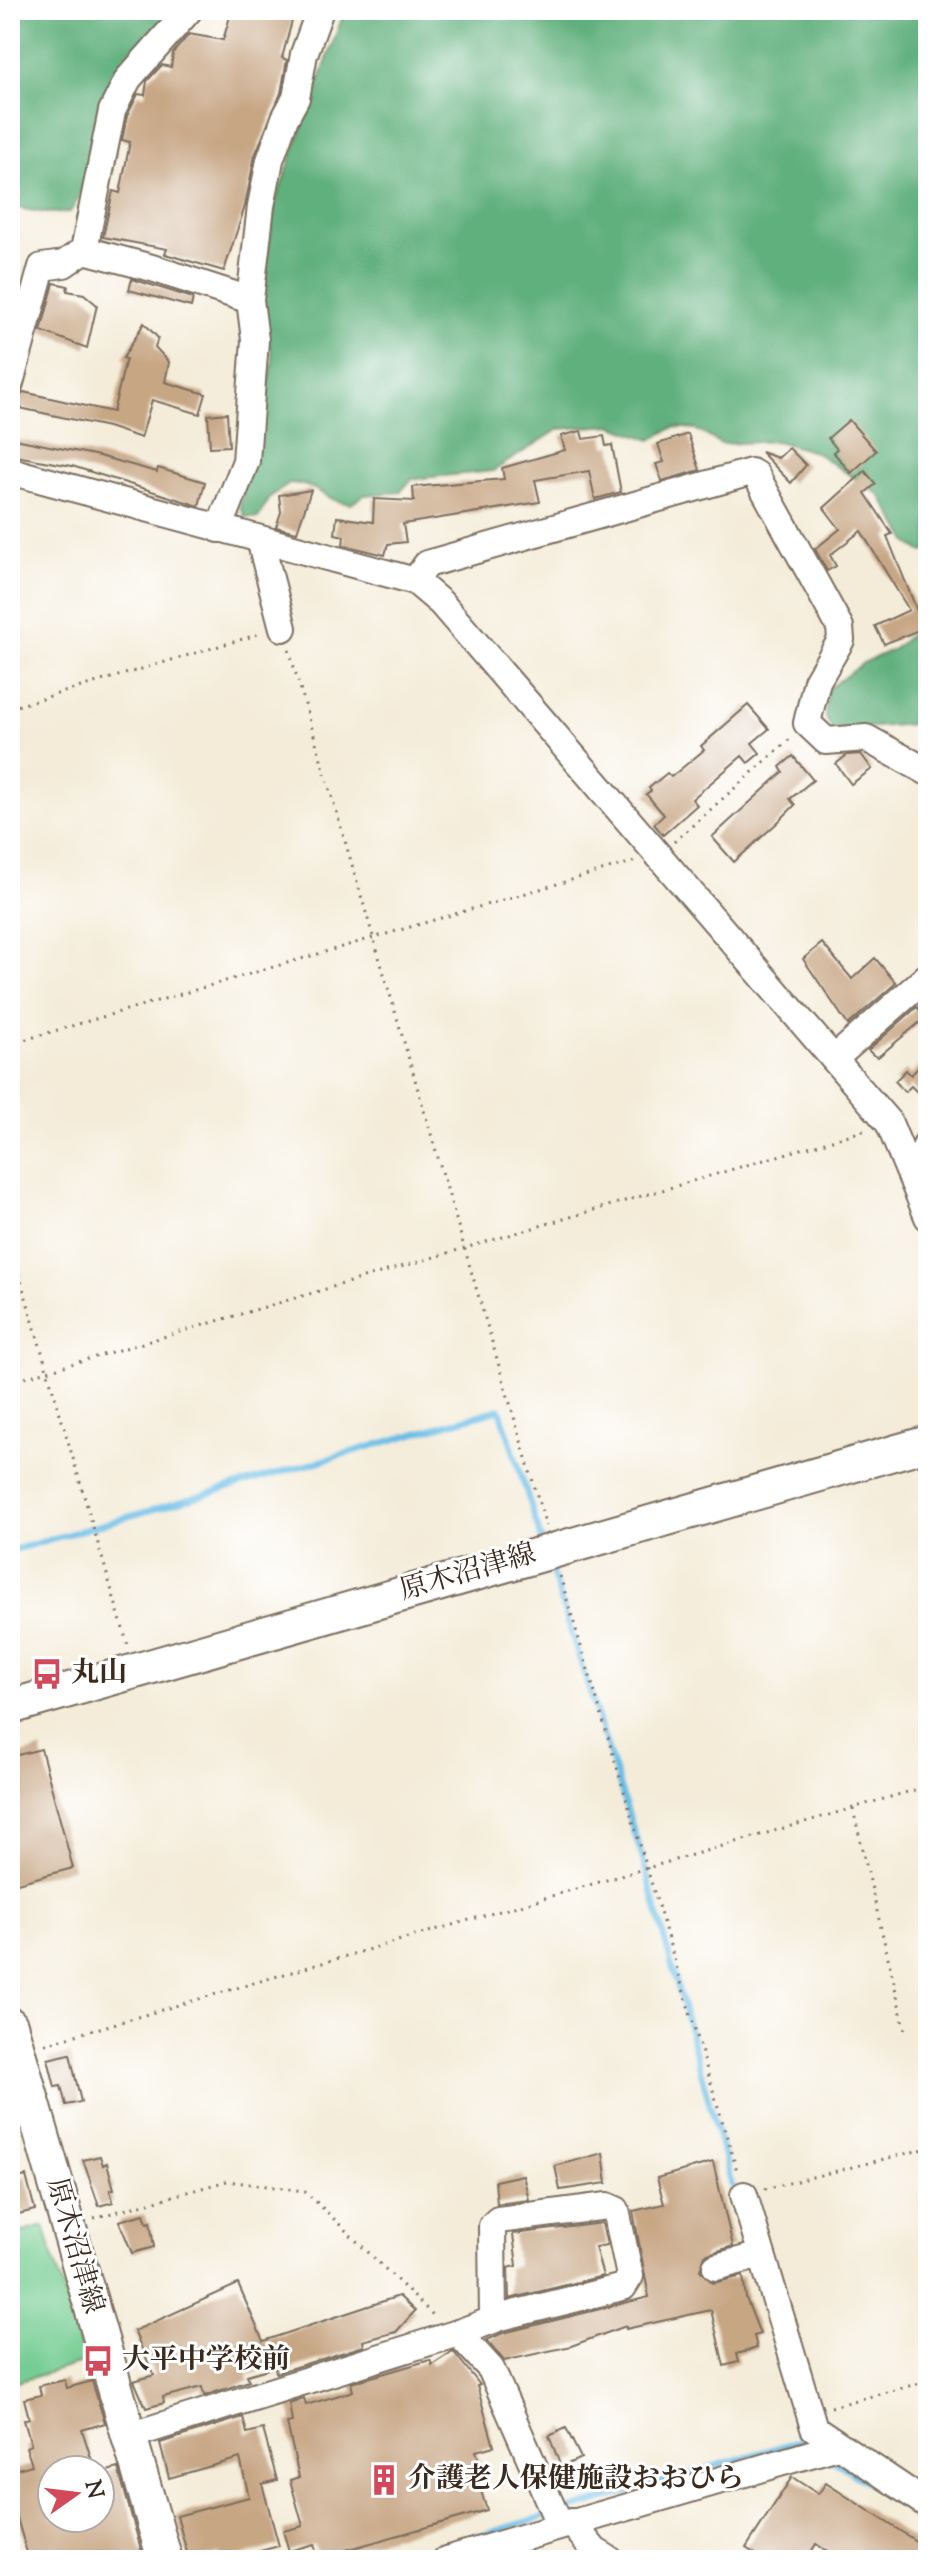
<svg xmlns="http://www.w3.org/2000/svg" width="938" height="2570" viewBox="0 0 938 2570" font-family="'Sorts Mill Goudy','Noto Serif JP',serif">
<rect width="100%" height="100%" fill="#fff"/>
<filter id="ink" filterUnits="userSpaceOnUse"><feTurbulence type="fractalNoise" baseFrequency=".0125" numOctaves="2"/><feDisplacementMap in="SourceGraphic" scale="16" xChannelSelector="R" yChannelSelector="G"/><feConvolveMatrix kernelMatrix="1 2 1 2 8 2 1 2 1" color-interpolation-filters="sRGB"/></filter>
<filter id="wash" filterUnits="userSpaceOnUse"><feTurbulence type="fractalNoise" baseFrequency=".006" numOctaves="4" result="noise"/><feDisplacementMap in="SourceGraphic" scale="32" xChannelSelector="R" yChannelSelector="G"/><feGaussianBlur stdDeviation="1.8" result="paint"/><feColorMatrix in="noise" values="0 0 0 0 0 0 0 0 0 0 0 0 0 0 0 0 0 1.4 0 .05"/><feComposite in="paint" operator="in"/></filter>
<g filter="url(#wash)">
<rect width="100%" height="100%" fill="#f4ecd9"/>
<path fill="#76cd93" stroke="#587c58" stroke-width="2" d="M44,2226L85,2362L10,2384V2236Z"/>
<g fill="#60b07d" stroke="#4e6d4e" stroke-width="2">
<path d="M10,10H181C151,37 119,61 102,99C86,135 94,179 70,212L47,213L10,207Z"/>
<path d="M345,10H928V551L923,552L909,543L880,495L815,452L776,441L721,444L695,429L674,427L651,440L611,425L559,429L493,471L412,479L400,492L364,495L351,504C321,500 322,486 291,483L270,497L258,518L245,517L240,506L273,361L262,300L275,203Z"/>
<path d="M928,619V723L833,730L825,717L828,689L863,663L894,649Z"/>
</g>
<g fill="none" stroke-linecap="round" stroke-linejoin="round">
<g stroke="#6abee6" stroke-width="6">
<path d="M10,1551L500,1409L542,1541"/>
<path d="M549,1563L643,1860L734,2193"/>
<path d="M777,2350L802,2440"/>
<path d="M828,2457L928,2523"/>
<path d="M560,2512L802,2440"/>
<path d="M399,2560L549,2515"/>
</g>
</g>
<g id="blocks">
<g fill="#c7a684">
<path d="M232,10H254L292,21L282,58L287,60L281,93L255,155L245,206L224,271L165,254L167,249L103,237L113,191L120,193L130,142L122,140L127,116L138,94L145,95L147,81L162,65L171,67L173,53L189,34L223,40Z"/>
<path d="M132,279L193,298L191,307L129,290Z"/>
<path d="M54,283L68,286L67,291L84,294L97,305L87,348L41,331Z"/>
<path d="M144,323L158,338L155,347L169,362L165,382L206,394L200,414L152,400L141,438L108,427L15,407L23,392L113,412L126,359L123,358Z"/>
<path d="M227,413L229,446L210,447L208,415Z"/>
<path d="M849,420L876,451L851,473L833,452L837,449L828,438Z"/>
<path d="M581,431L583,439L604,436L606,446L612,445L621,492L595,499L589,471L535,480L540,502L403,524L406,542L388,544L385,555L343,545L344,536L335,534L337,517L373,522L374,499L414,501L413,487L504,479L502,468L565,450L561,436Z"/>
<path d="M688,434L700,470L662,481L656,464L664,462L658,444Z"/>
<path d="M10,438L99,456L157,472L158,468L205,482L199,506L72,466L10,455Z"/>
<path d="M789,448L806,465L791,483L761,452L778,458Z"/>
<path d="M865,471L876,484L865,493L892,534L887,536L924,628L884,644L875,626L909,610L861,531L830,555L836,566L827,571L815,549L840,529L824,508Z"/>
<path d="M311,490L297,532L276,527L281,512L279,495Z"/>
<path d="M748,705L769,729L752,743L760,753L748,763L742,756L692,799L697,805L663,835L654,824L664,815L646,794L651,791L649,788L667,773L671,777L704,750L701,746Z"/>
<path d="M861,754L872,769L851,784L836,764L847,755Z"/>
<path d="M793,756L813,780L790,799L795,805L777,823L734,862L712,837L783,772L780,767Z"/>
<path d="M822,943L852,979L875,958L896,983L848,1025L803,959Z"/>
<path d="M917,1007L926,1017L878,1057L873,1055L868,1050Z"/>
<path d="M928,1058V1103L911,1086L905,1092L895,1081L906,1070L911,1075Z"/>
<path d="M41,1749L73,1868L10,1885V1757Z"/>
<path d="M70,2054L81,2102L66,2105L61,2086L55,2087L48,2059Z"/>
<path d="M603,2153L607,2183L560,2190L555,2166Z"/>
<path d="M100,2156L103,2165L107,2163L114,2189L110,2190L113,2202L99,2206L83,2160Z"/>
<path d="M713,2162L733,2246L705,2255L700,2270L713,2283L743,2276L746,2298L760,2334L754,2336L757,2348L736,2354L738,2362L724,2366L711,2310L626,2329V2326L571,2346L504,2361L487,2340L503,2333L649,2297L633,2211L664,2204L657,2178Z"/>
<path d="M523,2175L529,2200L497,2204L495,2181Z"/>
<path d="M26,2176L35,2210L10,2216V2180Z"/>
<path d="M144,2214L147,2223L150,2222L154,2247L132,2253L119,2221Z"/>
<path d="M602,2223L607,2245L595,2247L603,2276L509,2299L508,2268L517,2266L513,2234Z"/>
<path d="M238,2284L263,2341L399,2296L415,2311L396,2332L363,2341L364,2346L276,2373L275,2367L247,2375L249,2381L204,2396L202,2387L163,2397L164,2403L146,2408L134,2381L154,2375L134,2331Z"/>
<path d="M453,2351L480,2385L477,2386L494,2446L476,2451L485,2478L478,2481L487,2510L318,2558L314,2544L289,2551L283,2531L303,2526L290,2480L299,2477L287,2423L292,2422L289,2403L304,2398L306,2405L353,2391L351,2383L430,2360L432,2365Z"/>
<path d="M65,2380L67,2388L92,2381L105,2423L82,2430L95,2470H52V2518H100V2473L118,2468L144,2560H29L10,2493V2471L32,2465L26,2447L31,2445L24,2420L29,2418L24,2399L41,2395L39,2386Z"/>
<path d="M243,2417L247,2433L263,2429L277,2480L262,2484L279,2546L226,2560H221L219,2553L189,2560L177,2516L249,2497L240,2458L169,2478L160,2443Z"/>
<path d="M566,2428L581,2458L561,2467L549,2436Z"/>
<path d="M792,2477L818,2494L826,2483L928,2549V2560H840L816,2544L806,2560H765L746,2548Z"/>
</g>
</g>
</g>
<g filter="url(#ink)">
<use href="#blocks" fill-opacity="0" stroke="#7c6e5f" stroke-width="2"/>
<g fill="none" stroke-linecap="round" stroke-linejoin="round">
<defs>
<g id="minor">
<path d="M84,250L152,268L250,300"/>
<path d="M10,383L42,267L64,264L84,250L112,111L128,79L189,10"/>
<path d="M10,471L415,581L441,603L889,1123L928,1217"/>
<path d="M219,529L246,461L255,340L250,300L261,206L270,160L285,118L296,98L304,54L320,10"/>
<path d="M260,540L283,628"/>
<path d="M415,581L427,564L751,472L756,475L840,627L841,640L817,681L807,723L826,741L866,738L928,772"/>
<path d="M834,1059L928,976"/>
<path d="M912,1176L928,1142"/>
<path d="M744,2195L814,2428L928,2505"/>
<path d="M716,2267L761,2255"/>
<path d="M458,2333L491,2369L560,2526"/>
<path d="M129,2436L458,2333L493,2320L497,2318L623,2287L630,2276L616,2210L607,2206L498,2220L492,2226L493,2320"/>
<path d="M571,2522L595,2551L610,2560"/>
<path d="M446,2560L838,2446"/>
</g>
<g id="major">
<path d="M10,1707L928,1443"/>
<path d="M10,2025L165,2560"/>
</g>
</defs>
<use href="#minor" stroke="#7c6e5f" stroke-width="30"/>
<use href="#major" stroke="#7c6e5f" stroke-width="38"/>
<g stroke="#7c6e5f" stroke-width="3" stroke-dasharray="2 6" stroke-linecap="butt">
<path d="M289,650L546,1526"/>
<path d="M10,708L263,633"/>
<path d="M674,842L791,738"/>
<path d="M10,1044L636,861"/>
<path d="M10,1243L128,1646"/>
<path d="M10,1382L866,1130"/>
<path d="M560,1576L738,2174"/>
<path d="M853,1809L906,2034"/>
<path d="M45,2044L928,1786"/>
<path d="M765,2189L928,2148"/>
<path d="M94,2218L227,2181L305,2191L434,2316"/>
<path d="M831,2407L928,2381"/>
</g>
<use href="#minor" stroke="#fff" stroke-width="26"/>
<use href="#major" stroke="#fff" stroke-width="34"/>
</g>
</g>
<defs>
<symbol id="bus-bare" viewBox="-9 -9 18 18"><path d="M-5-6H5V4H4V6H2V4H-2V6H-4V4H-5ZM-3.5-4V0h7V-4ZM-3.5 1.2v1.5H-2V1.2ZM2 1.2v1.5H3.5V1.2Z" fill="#d1495b" stroke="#fff" stroke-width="2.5" paint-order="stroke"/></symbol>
<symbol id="building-bare" viewBox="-9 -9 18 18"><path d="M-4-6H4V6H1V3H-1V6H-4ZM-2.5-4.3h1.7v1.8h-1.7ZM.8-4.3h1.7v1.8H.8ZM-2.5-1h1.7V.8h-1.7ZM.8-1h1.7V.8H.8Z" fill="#d1495b" stroke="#fff" stroke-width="2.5" paint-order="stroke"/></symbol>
</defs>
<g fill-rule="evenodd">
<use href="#bus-bare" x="25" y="1652" width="44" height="44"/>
<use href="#bus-bare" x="76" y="2339" width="44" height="44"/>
<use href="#building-bare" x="362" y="2458" width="44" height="44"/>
</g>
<g text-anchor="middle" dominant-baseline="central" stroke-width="6" stroke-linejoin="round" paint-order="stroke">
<g font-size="28" fill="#3b2a1e" stroke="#fff">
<text transform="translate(468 1573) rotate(-16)">原木沼津線</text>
<text transform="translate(74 2246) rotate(74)">原木沼津線</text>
</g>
<g font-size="28" font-weight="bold" fill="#3b2a1e" stroke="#fff" text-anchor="start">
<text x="71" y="1674">丸山</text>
<text x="122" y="2361">大平中学校前</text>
<text x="408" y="2480">介護老人保健施設おおひら</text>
</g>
</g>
<rect width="938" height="2570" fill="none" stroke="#fff" stroke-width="40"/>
<g transform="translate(76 2494) rotate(76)"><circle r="38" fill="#ffffff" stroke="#b1aaa5" stroke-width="2"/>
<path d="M0-6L14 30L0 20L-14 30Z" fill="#d1495b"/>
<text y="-12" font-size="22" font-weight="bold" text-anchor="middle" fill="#3b2a1e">N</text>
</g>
</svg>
